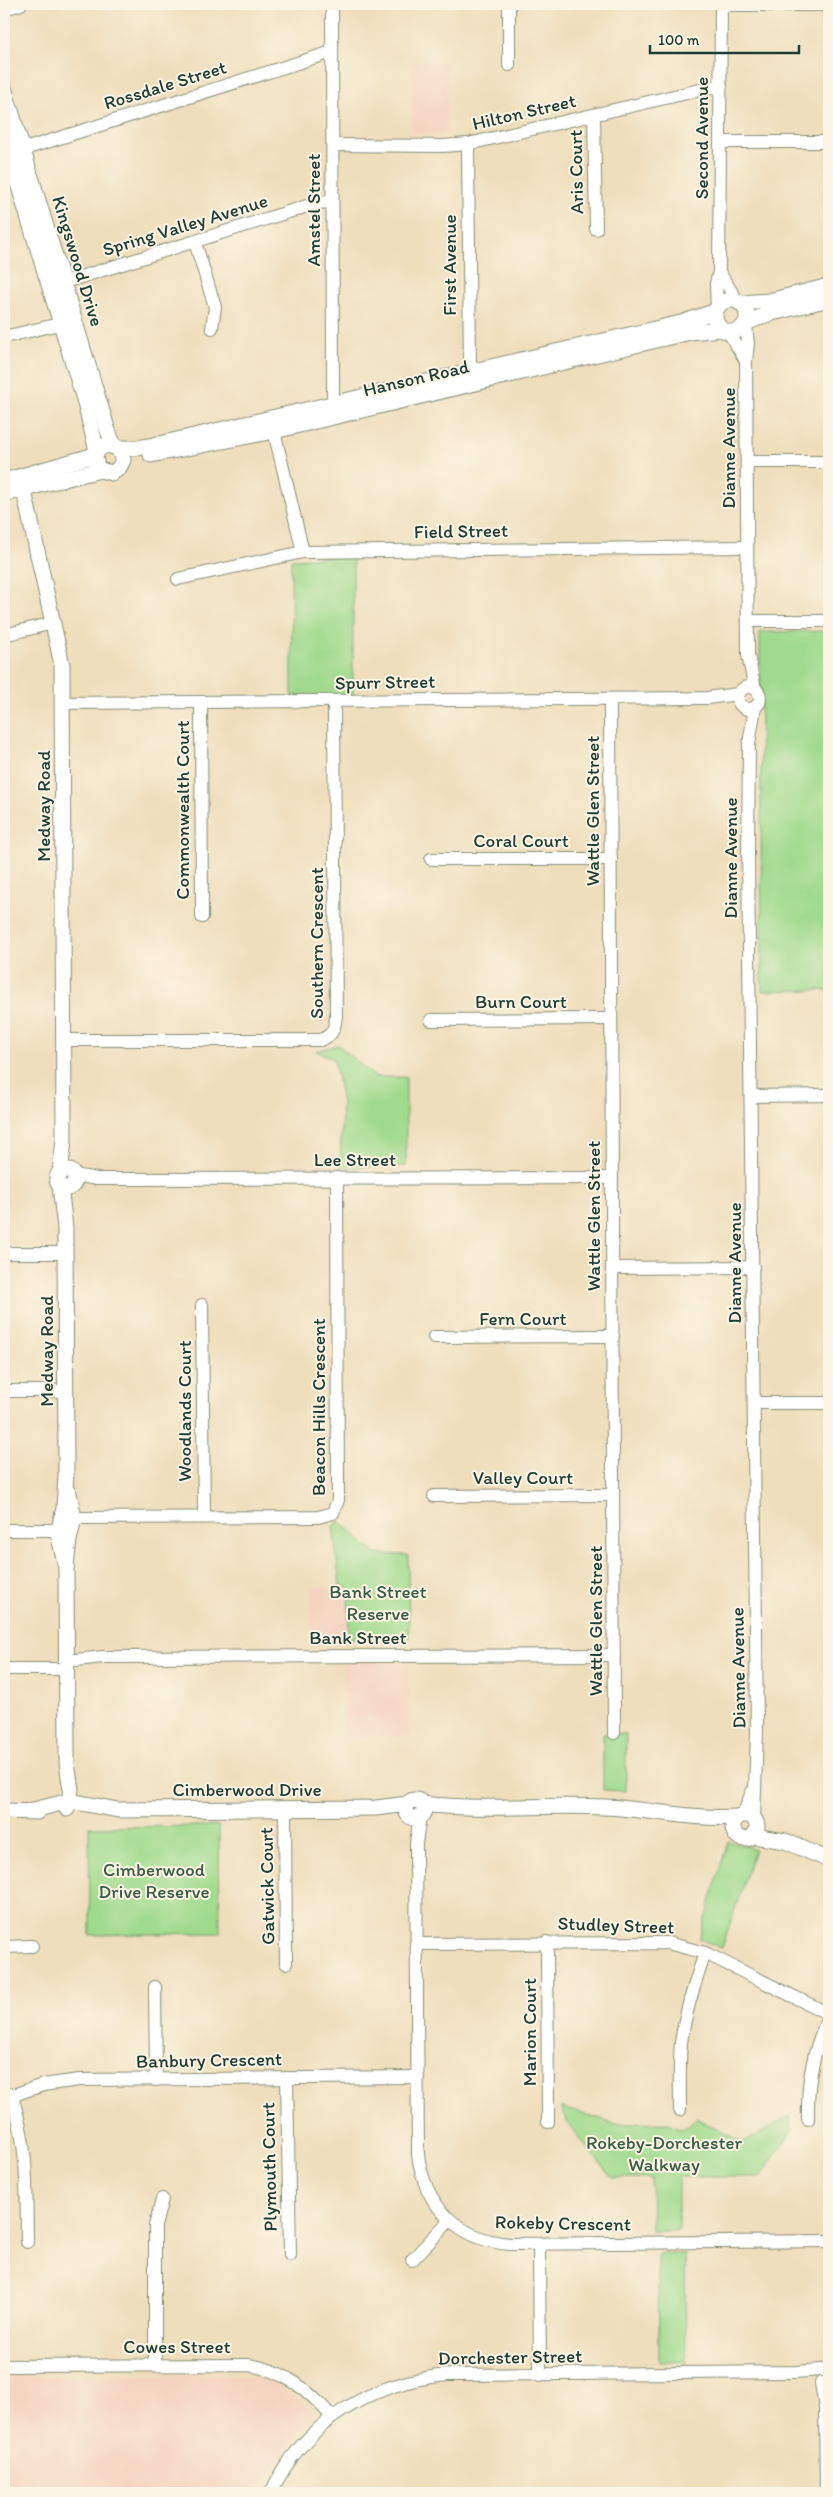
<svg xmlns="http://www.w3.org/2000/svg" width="833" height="2497" viewBox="0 0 833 2497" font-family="Itim,sans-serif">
<rect width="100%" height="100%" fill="#fcf5e5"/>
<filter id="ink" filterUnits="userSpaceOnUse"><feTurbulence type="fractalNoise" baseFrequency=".02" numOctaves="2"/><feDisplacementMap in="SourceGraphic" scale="10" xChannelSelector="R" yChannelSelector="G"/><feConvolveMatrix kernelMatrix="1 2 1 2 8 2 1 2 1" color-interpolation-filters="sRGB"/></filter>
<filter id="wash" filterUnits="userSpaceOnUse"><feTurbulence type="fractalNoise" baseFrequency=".0096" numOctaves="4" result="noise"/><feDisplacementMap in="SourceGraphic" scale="20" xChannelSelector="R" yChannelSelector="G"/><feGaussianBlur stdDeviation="1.12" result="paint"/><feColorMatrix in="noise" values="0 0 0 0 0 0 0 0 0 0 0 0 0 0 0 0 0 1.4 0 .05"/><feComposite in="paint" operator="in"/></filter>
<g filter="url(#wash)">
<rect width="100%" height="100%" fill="#efdebc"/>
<g fill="#f4d3c0">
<rect x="412" y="62" width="35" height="71"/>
<path d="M348,1586L349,1644L311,1645V1587Z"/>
<path d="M409,1661V1736L343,1737V1662Z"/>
<path d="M217,2375L254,2377L278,2385L312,2411V2419L282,2452L257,2493H4V2377Z"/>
</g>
<g fill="#a0da8e" stroke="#608c61">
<path d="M353,556V696H292L291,559Z"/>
<path d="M829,631V990L762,991L760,632Z"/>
<path d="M338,1045L375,1077H406V1166L340,1167L342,1103L334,1059L316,1051Z"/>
<path d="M340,1521L376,1554L408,1555L409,1638H349L348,1587L340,1586L333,1526Z"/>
<path d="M603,1734H626V1791L603,1790Z"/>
<path d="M219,1826L220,1933L90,1935L89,1827Z"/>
<path d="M728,1841L755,1849L722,1948L699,1939Z"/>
<path d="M561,2107L614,2124L669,2123L680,2128L689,2126L696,2118L743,2143L790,2116L792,2130L760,2177H678V2231H652L651,2178H612L567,2123L566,2117Z"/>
<path d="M658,2254H685L686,2362H659Z"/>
</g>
</g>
<g filter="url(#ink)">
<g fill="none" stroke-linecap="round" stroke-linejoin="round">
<defs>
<g id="minor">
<path d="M332,4L333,403"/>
<path d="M721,5H829"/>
<path d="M4,9L21,4"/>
<path d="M509,65V4"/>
<path d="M594,115L596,229"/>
<path d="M721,142H829"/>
<path d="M468,144L470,371"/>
<path d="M333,145L443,146L468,144L721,85"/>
<path d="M15,152L332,52"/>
<path d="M195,242L215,307L212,328"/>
<path d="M719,272L738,302"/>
<path d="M55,285L317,203L332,202"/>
<path d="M717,308L716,284L719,272L721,4"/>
<path d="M746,324L748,344L746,361L748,655L755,689"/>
<path d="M729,333L746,361"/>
<path d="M4,337L68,322"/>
<path d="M274,431L303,552"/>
<path d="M747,462H829"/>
<path d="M178,579L303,552L747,547"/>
<path d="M748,621H829"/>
<path d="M4,635L53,623"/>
<circle cx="749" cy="698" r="11"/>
<path d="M610,699L614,1733"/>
<path d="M201,702L202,917"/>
<path d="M63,703L707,698L738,694"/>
<path d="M431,859H611"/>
<path d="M431,1020L611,1019"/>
<path d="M64,1040H320C333,1036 335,1028 336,1015L334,702"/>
<path d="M752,1096L829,1095"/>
<path d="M74,1175L97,1179L612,1178"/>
<path d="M4,1253H65"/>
<path d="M612,1268L753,1267"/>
<path d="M202,1305L204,1517"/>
<path d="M434,1337L613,1336"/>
<path d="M4,1391H66"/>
<path d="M754,1403H829"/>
<path d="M434,1496L613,1495"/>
<path d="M65,1518L318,1517L333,1513L338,1500L337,1178"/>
<path d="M4,1530H68"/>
<path d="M67,1661L103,1657L614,1655"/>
<path d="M4,1669H67"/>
<path d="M285,1809L286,1963"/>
<path d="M743,1815L752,1792"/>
<path d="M420,1816L416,1843L418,2154C424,2205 458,2240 510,2244L829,2241"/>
<path d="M754,1819L757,1731L748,852L749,744L755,707"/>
<path d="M547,1942L548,2122"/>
<path d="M416,1944L668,1943L705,1953L829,2014"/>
<path d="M4,1947L32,1946"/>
<path d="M155,1987L156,2080"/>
<path d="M287,2078L290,2255"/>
<path d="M11,2094C29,2145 26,2189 27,2242"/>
<path d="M4,2098L43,2085L79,2080L418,2077"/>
<path d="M680,2110C680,2088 679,2065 681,2043C685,2012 695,1983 705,1953"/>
<path d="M808,2119C807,2081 813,2050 829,2016"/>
<path d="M539,2243L540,2375"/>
<path d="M412,2260L449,2221"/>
<path d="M155,2364V2226L162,2199"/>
<path d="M4,2366L249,2365C285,2371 309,2390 332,2417"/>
<path d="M821,2383L825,2408L826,2493"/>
<path d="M271,2493C303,2422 374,2381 449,2375L796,2372L821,2370"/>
</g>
<g id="tertiary">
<path d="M4,88L107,428L114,446"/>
<path d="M4,138L84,399L97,451"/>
<circle cx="731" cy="316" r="16"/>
<path d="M740,303L769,301L829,286"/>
<path d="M746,323L768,314L829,299"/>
<path d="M118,448L123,460L119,468L112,473L100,470C92,460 94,449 107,445L118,448H137L164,443L681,323L716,311"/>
<path d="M151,455L274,431L690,332L720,329"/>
<path d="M21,477L62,665L64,1140L60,1173"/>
<path d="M4,481L95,455"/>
<path d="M4,494L100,470"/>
<circle cx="66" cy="1179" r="9"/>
<path d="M60,1186L65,1228L66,1475L64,1508L58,1533L66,1567"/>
<circle cx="415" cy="1809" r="9"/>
<path d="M422,1804C483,1811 544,1804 605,1807C649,1809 693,1820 737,1817"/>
<path d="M67,1809L71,1790L67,1763L66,1567L69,1540L74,1518L69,1493"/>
<path d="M4,1811L37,1812"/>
<path d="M29,1811L70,1801L118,1810L376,1808L408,1804"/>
<circle cx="745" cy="1827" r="12"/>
<path d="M753,1836L785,1841L829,1860"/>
</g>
</defs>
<use href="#minor" stroke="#878e78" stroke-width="14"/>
<use href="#tertiary" stroke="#878e78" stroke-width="17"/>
<use href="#minor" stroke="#fff" stroke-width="12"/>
<use href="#tertiary" stroke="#fff" stroke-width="15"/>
</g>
</g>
<g text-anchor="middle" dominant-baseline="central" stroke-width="4" stroke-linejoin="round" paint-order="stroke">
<g font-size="19" fill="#1f3d34" stroke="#fcf5e5">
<text transform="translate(165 85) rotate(-17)">Rossdale Street</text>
<text transform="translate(524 112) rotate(-13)">Hilton Street</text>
<text transform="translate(701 138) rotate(-90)">Second Avenue</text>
<text transform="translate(576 172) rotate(-91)">Aris Court</text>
<text transform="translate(313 210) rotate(-90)">Amstel Street</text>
<text transform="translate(185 225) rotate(-17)">Spring Valley Avenue</text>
<text transform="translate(78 261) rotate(73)">Kingswood Drive</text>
<text transform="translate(449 265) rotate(-90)">First Avenue</text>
<text transform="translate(416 378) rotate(-13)">Hanson Road</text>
<text transform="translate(728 448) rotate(-90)">Dianne Avenue</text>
<text transform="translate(461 531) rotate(-1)">Field Street</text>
<text transform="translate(385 682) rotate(-1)">Spurr Street</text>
<text transform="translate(43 806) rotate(-90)">Medway Road</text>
<text transform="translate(182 810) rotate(-90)">Commonwealth Court</text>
<text transform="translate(592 811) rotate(-90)">Wattle Glen Street</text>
<text x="521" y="840">Coral Court</text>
<text transform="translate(730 858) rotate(-90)">Dianne Avenue</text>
<text transform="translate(316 943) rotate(-90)">Southern Crescent</text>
<text x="521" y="1001">Burn Court</text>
<text x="355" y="1159">Lee Street</text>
<text transform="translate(593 1216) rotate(-90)">Wattle Glen Street</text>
<text transform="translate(734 1263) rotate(-90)">Dianne Avenue</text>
<text x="523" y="1318">Fern Court</text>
<text transform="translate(46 1351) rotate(-90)">Medway Road</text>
<text transform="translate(318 1407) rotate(-90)">Beacon Hills Crescent</text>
<text transform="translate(184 1411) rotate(-90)">Woodlands Court</text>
<text x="523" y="1477">Valley Court</text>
<text transform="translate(595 1621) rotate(-90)">Wattle Glen Street</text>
<text x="358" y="1637">Bank Street</text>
<text transform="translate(738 1668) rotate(-91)">Dianne Avenue</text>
<text x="247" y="1789">Cimberwood Drive</text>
<text transform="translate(267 1886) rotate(-91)">Gatwick Court</text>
<text transform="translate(616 1925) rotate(2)">Studley Street</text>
<text transform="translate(529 2032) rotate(-90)">Marion Court</text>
<text transform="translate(209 2060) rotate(-1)">Banbury Crescent</text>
<text transform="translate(269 2167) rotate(-91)">Plymouth Court</text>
<text transform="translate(563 2223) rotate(1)">Rokeby Crescent</text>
<text x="177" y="2346">Cowes Street</text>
<text transform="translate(510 2357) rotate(-1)">Dorchester Street</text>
</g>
<g font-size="19" fill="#395c46" stroke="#fcf5e5">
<text x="378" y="1591">Bank Street<tspan x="378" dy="22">Reserve</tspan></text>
<text x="154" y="1869">Cimberwood<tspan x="154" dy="22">Drive Reserve</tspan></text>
<text x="664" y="2142">Rokeby-Dorchester<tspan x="664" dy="22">Walkway</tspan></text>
</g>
</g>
<rect width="833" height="2497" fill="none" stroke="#fcf5e5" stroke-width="20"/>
<path d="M650 45v8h149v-8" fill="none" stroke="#1f3d34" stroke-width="2.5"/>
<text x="658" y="45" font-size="15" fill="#1f3d34" stroke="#fcf5e5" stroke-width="4" paint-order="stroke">100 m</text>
</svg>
